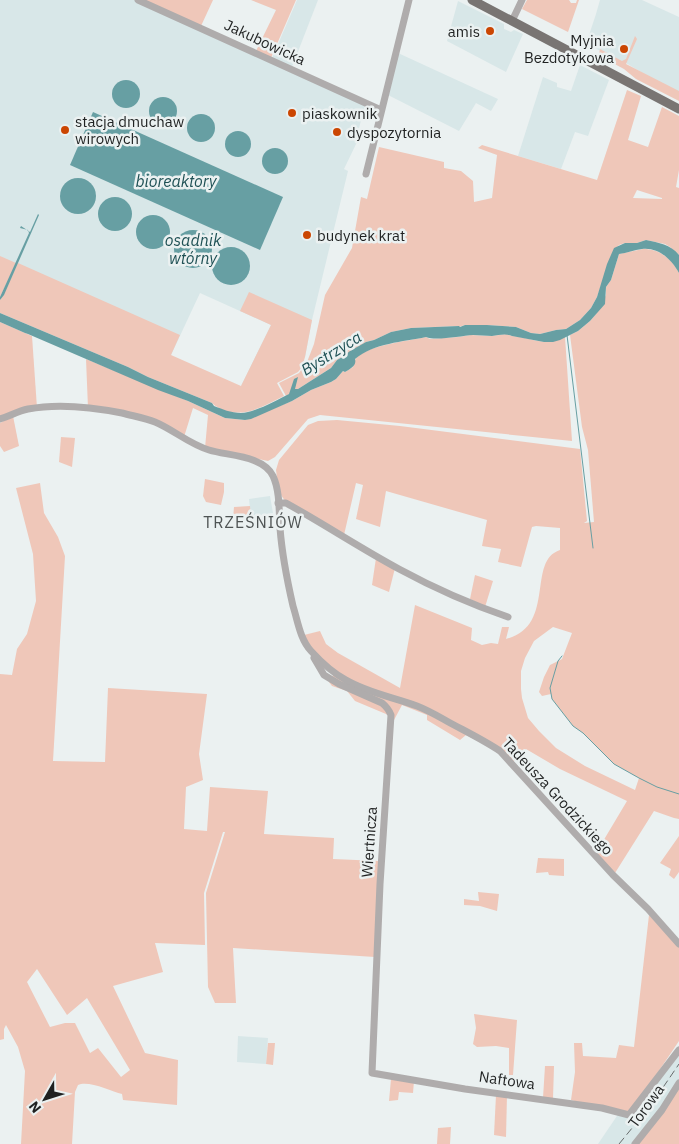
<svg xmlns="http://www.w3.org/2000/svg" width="679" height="1144" viewBox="0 0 679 1144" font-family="'IBM Plex Sans',sans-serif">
<rect width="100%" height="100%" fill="#ebf1f1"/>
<g fill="#d8e7e8">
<path d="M0,0H135L365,105L358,132L359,133L357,139L358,140L344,169L348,171L312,320L305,357L241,386L271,325L200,293L171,355L0,277Z"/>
<path d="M297,0H318L292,67L272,58Z"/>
<path d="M600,0H642L679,17V95L626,63L586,44L596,14Z"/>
<path d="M458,1L504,24V29L511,32L514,30L523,34L506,72L447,41Z"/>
<path d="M398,53L498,99L491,111L476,103L459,131L388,95Z"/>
<path d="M580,65L609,80L588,136L575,132L561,169L518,156L543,77L557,83V87L571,91Z"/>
<path d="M270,496L273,513L251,517L249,499Z"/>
<path d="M238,1036L268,1038L266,1064L237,1062Z"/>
<path d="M679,1050V1080L659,1111L633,1144H598L619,1113Z"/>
</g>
<g fill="#efc7b9" fill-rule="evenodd">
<path d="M141,0H213L201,26Z"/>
<path d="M251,0H296L271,58L256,51L276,10Z"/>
<path d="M527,0H569L571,3H576L577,0H579L568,32L522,9Z"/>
<path d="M635,36L637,39L626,64L679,91V101L636,79L624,69L607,60L605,61L598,58L600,49L622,61L626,59Z"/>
<path d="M627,90L641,96L628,140L648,147L662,107L679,116V170L676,187L679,188V255L670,247L665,244L646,240L637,243H625L619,245L614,251L610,259L597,297L591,308L580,320L566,329L556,330L540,334L531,333L516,327L488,325H465L459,327L458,326L411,328L391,332L374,340L366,342L337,360L331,368L298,389L286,396L279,383L299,373L307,362L314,344L325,295L352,248L361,197L367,199L379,147L444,162V168L461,171L473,181L474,202L492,198L497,155L478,148L482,145L597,180ZM637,190L662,198V199L633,198Z"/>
<path d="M643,249C660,249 672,259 679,273V819L674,818L654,811L615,873L596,853L627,801L560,769L526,749L513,762L506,755L466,735L460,740L427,720V715L402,705L394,720L386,714L355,701L347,691L332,686L329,682L333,676L329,666L313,650L304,635L320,631L326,644L338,653L400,688L415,605L472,628L471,640L482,645L491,643L498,644L502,627H509L506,639C557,626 526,561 560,550V528L536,526L532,527L521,567L498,562L501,549L482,546L487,520L386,491L380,527L356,519L363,485L356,483L344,535L286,502L283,498L279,492L276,470L279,460L308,425L318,421L337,420L400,426L580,449L587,521L584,523L594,522L588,450L582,427L570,335L578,331L590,321L596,314L606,295V287L611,280L619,254ZM553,627L572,633L562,659L550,665L544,677L539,692L542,696L551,694L552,699L573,726L583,733L614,764L639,778L635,790L585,766L556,748L539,731L528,718L522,698L521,689V671L525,658L534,641Z"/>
<path d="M0,256L16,263L0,297Z"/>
<path d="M18,263L180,335L171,355L241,386L271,325L240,311L249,292L312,320L305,357L302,367L298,372L277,383L284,396C265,405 248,417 226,411C221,409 216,407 212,403L148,377L128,367L0,313V300L3,295Z"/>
<path d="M0,322L32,336L37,408L0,419Z"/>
<path d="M507,334L512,336C533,338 544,347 565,337L572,441L320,415L308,419L275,457L268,461L205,448L208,415L193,408L184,437L145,420L88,408L86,359L188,401L225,418L245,420L292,401L311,390L331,382L336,379L343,371L345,372L353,367C354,365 354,362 355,360C363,345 410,341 426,337L430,339L458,337L471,335L491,336Z"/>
<path d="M13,416L19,446L4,452L0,446V423Z"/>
<path d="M61,437L75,438L72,467L59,462Z"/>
<path d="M205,479L224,483V492L221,505L206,502L203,496Z"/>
<path d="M40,483L44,513L58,537L65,556L53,761L105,762L108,688L207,694L199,754L203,780L186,787L184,829L207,831L210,787L268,791L264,834L334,838L333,859L379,861L375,957L233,948L236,1003H215L208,987L206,893L225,832H223L204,893L205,945L155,943L163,972L113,986L145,1053L178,1060L177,1105L123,1100L122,1094C111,1091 88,1080 78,1085L75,1092L72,1144H21L25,1071L18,1047L6,1025L4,1029V1039L0,1040V674L12,675L17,649L27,634L36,601L33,554L16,488ZM37,969L67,1015L87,998L130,1070L121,1077L98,1048L90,1053L75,1023H65L50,1027L27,982Z"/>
<path d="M250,506L251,517L233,519L234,507Z"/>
<path d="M376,558L395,568L389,592L372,585Z"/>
<path d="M475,575L493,581L485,607L470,599Z"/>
<path d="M679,836V872L674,879L669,875L671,869L660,863Z"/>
<path d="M538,858L564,859V876L549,875L548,872L536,873Z"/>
<path d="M478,892L499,894L497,911L480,906L464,905V899L479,901Z"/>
<path d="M649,915L679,947V1041L629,1115L571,1100L575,1072L574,1043H582L583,1056L616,1058L619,1045L634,1047Z"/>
<path d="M474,1014L517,1020L513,1075H509V1048L496,1046L477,1047L473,1044L476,1028Z"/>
<path d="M268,1043H275L273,1065L266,1064Z"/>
<path d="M545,1066H554L553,1099L543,1098Z"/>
<path d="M391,1079L414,1081L413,1093L399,1092L398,1100L389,1101Z"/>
<path d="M679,1086V1144H638Z"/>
<path d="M496,1095H507L506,1137L494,1135Z"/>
<path d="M451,1127L450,1144H437L438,1128Z"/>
</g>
<g fill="#679fa3">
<circle cx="126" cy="94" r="14"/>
<circle cx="163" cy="111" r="14"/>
<path d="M93,112L283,197L260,250L70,165Z"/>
<circle cx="201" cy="128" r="14"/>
<circle cx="238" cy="144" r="13"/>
<circle cx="275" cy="161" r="13"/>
<circle cx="78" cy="196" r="18"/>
<circle cx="115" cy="214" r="17"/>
<path d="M38,214L39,215L4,295L0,300V297L29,233L28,230L20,228L21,226L30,232Z"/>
<circle cx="153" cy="232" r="17"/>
<circle cx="193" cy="249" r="19"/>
<path d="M646,240C659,243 670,244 679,255V273C672,260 659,247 642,249C634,250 627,253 619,254L611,280L606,287L605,304L590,321L578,331L560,340L553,342H544L512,336C506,333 499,335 492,336C486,336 479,335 473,335C461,336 435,341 426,337C403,342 374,343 355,359C357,366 350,369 345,372L343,371L336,379L331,382L311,390L292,401L251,419L245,420L225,418L188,401L158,390L28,334L25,333L0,322V313L128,367L148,377L212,403L214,406C222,409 231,413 241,413C254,413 277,400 289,394L294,379L298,377L295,389H298L331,368L337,360L344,356L350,351L366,342L374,340L391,332L411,328L459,326L460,327L465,325H487L516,327L531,333L540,334L556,330L566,329L580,320L591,308L597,297L607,264L614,248L625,243H637Z"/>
<circle cx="231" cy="266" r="19"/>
</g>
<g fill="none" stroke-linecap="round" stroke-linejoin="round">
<g stroke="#679fa3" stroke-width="1">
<path d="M567,335L593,548"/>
<path d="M562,656L558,661L550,688L552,699L573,726L583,733L614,764L639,778L657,787L679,794"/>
</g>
<g stroke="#afacac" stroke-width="7">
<path d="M138,0L381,110"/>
<path d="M512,21L522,0"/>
<path d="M366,174L409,0"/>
<path d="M0,419C10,416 18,411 28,409C59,403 92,407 122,413C133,416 145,418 155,422C174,430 189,444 209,450C228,456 263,455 273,476C280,491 279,512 280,528C282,554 287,580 293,606C298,622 300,639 311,651C321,662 333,673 346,680C368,693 393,697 417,706C430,711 441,718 454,725C469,733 485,741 500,751L571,829L613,875L648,909L679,944"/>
<path d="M278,503H286C324,524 360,548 399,569C434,588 470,604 508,617"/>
<path d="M314,658L324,675L339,684L382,703C387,707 389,710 391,715L380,884L372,1073L465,1089L602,1108L629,1115L679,1050"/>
<path d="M635,1144L662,1110L679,1083"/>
</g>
<path stroke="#797573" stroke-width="9" d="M472,0L679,109"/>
<path stroke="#686c6c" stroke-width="1" stroke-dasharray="8 4" stroke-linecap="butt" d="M619,1144L651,1105L679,1064"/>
</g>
<g fill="#cb4602" stroke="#ebf1f1" stroke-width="2">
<circle cx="490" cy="31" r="5"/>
<circle cx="624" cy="49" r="5"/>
<circle cx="292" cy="113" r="5"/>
<circle cx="65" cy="130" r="5"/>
<circle cx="337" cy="132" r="5"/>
<circle cx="307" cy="235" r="5"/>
</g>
<g text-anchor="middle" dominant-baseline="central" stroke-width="5" stroke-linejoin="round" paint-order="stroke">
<g font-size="15" fill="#1f2121" stroke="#ebf1f1" text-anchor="start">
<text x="480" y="31" text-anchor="end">amis</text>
<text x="614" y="40" text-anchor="end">Myjnia<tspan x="614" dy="17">Bezdotykowa</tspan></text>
<text x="302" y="113">piaskownik</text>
<text x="75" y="121">stacja dmuchaw<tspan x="75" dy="17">wirowych</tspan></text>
<text x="347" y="132">dyspozytornia</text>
<text x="317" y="235">budynek krat</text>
</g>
<g font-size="15" fill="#1f2121" stroke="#ebf1f1">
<text transform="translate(265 42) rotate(25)">Jakubowicka</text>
<text transform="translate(558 796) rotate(47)">Tadeusza Grodzickiego</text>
<text transform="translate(369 842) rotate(-86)">Wiertnicza</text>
<text transform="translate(507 1080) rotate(8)">Naftowa</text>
<text transform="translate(646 1106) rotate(-54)">Torowa</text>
</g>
<g font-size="16" font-style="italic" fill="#1e5054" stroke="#ebf1f1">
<text x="176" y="181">bioreaktory</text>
<text x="193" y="240">osadnik<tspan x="193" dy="18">wtórny</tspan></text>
<text transform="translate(331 353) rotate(-32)">Bystrzyca</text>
</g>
<g font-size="16" letter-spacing="1" fill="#4f5454" stroke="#ebf1f1">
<text x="253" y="522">TRZEŚNIÓW</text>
</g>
</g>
<g transform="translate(45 1099) rotate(231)" stroke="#ebf1f1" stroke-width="4" paint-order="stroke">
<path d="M0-4L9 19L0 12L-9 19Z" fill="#1f2121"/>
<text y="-8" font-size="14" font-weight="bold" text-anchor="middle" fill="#1f2121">N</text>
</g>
</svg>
